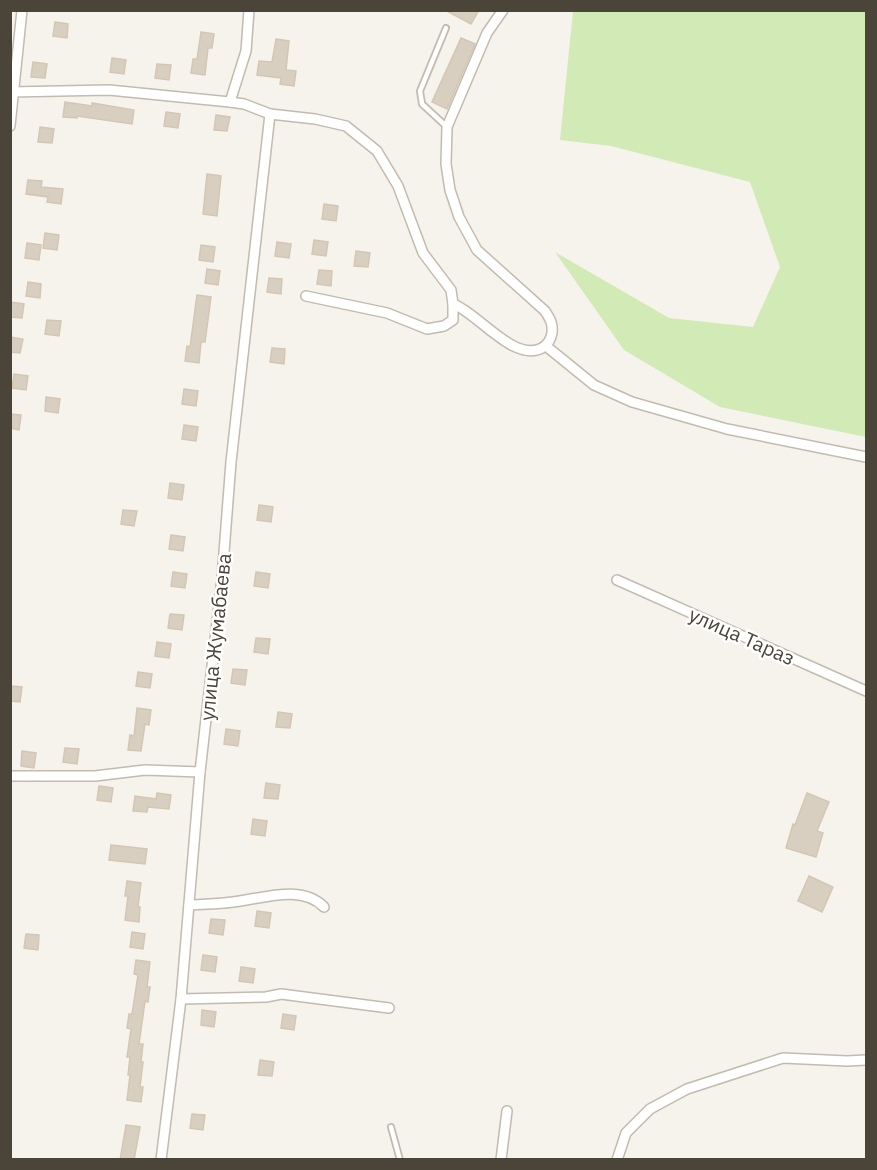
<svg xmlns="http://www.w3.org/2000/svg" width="877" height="1170" viewBox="0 0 877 1170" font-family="'IBM Plex Sans',sans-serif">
<rect width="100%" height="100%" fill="#f6f3ec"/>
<path fill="#d2eab5" d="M573,11H866V437L720,407L624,350L555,252L669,318L753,327L780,267L750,182L611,146L560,140Z"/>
<g fill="#d8cfc1" stroke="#d3c7b4" stroke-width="1.5">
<path d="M445,10H479L471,24Z"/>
<path d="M55,22L68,24L67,38L53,36Z"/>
<path d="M201,32L214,34L212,48H208L205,75L191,73L193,59H197Z"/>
<path d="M461,38L475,44L447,109L432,102Z"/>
<path d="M276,39L289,41L286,70L296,71L294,86L280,84L281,78L257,75L259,61L272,62Z"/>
<path d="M112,58L126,60L124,74L110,72Z"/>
<path d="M33,62L47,64L45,78L31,77Z"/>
<path d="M157,64L171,65L169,80L155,78Z"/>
<path d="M65,102L92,106V103L134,110L132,124L77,116V118L63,117Z"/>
<path d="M166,112L180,114L178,128L164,126Z"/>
<path d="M216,115L230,117L227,131L214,130Z"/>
<path d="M40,127L54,129L52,143L38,142Z"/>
<path d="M207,174L221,176L217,216L203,214Z"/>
<path d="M28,180L42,181L41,187L63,189L61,204L47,202L48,197L26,194Z"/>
<path d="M324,204L338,206L336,221L322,219Z"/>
<path d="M45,233L59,235L57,250L43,248Z"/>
<path d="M314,240L328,242L326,256L312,254Z"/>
<path d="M277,242L291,244L289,258L275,256Z"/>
<path d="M27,243L41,245L39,260L25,258Z"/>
<path d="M201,245L215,247L213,262L199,260Z"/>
<path d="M356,251L370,253L368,267L354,266Z"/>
<path d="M207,269L220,271L218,285L205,283Z"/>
<path d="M319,270L332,271L331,286L317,284Z"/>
<path d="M269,278L282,279L281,294L267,292Z"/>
<path d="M28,282L41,284L40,298L26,296Z"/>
<path d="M197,295L211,297L205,342H201L199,363L185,361L187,346L190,347Z"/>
<path d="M10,302L24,304L22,318L10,317Z"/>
<path d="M47,320L61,321L59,336L45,334Z"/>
<path d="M10,337L23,339L20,353L10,352Z"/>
<path d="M272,348L285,349L284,364L270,362Z"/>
<path d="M14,374L28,376L26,390L12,388Z"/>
<path d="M184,389L198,391L196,406L182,404Z"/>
<path d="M46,397L60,399L58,413L45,411Z"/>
<path d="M10,414L21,415L19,430L10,428Z"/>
<path d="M184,425L198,427L196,441L182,439Z"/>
<path d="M170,483L184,485L182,500L168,498Z"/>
<path d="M259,505L273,507L271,522L257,520Z"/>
<path d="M123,510L137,511L134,526L121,524Z"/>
<path d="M171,535L185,537L183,551L169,549Z"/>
<path d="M173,572L187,574L185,588L171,586Z"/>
<path d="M256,572L270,574L268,588L254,586Z"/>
<path d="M170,614L184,615L182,630L168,628Z"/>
<path d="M256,638L270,639L268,654L254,652Z"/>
<path d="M157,642L171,644L169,658L155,656Z"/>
<path d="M233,669L247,670L245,685L231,683Z"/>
<path d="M138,672L152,674L150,688L136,686Z"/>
<path d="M10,686L22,687L20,702L10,701Z"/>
<path d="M137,708L151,710L149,725L145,724L141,751L128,750L130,735L134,736Z"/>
<path d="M278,712L292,714L290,728L276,727Z"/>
<path d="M226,729L240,731L238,746L224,744Z"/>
<path d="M65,748L79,749L77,764L63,762Z"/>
<path d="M22,751L36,753L34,768L21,766Z"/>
<path d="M266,783L280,785L278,799L264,798Z"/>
<path d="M99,786L113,788L111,802L97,800Z"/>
<path d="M157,793L171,795L169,809L148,807L147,812L133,811L135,796L156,799Z"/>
<path d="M807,793L829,802L817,831L823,833L816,857L786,848L793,824L795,825Z"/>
<path d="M253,819L267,821L265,836L251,834Z"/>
<path d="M111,845L147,849L145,864L109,860Z"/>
<path d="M809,876L833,887L822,912L798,901Z"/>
<path d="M127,881L141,883L138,907H140L139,922L125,920L128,896H125Z"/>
<path d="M257,911L271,913L269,928L255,926Z"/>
<path d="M211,919L225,920L223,935L209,933Z"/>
<path d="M132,932L145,934L143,949L130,947Z"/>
<path d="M26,934L39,935L38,950L24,948Z"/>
<path d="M203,955L217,957L215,972L201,970Z"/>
<path d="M136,960L150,962L147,987H150L148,1002L145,1001L139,1044H143L141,1062H143L140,1087H143L141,1102L127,1100L130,1075H128L130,1057H127L131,1029L127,1028L129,1014H132L138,975L134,974Z"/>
<path d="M241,967L255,969L253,983L239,981Z"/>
<path d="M202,1010L216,1012L214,1027L201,1025Z"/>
<path d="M283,1014L296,1016L294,1030L281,1028Z"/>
<path d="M260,1060L274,1062L272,1076L258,1075Z"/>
<path d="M192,1114L205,1115L203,1130L190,1128Z"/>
<path d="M126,1125L140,1127L134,1160H120Z"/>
</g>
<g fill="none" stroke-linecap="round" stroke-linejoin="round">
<defs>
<g id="service">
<path d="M446,28L420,91L422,104L447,127"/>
<path d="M391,1127L400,1160"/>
</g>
<g id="minor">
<path d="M10,92L109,90L230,102L244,104L270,114L315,119L346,126L377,151L398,186L423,253L451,290L453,304V320L444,326L427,329L387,313L306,296"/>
<path d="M230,102L246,51L249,10"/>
<path d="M10,126L22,10"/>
<path d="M453,304C478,313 514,363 542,348C547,345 551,339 552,333C553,323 550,319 545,311L477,250L459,217L450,190L446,164L447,127L487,33L503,10"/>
<path d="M546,346L594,385L632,402L727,429L866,457"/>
<path d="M617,580L866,691"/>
<path d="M10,776H95L145,770L200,772"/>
<path d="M189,905C206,904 223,904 240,901C267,897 303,885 324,907"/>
<path d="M181,999L266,997L281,994L389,1008"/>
<path d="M161,1160L181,999L200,772L222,578L231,462L270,114"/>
<path d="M501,1160L507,1111"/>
<path d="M617,1160L626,1133L650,1109L687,1089L783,1058L847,1061L866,1060"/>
</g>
</defs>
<use href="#service" stroke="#c2bbae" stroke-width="8"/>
<use href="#minor" stroke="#c2bbae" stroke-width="12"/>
<use href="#service" stroke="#fff" stroke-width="4.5"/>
<use href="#minor" stroke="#fff" stroke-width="9"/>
</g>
<g text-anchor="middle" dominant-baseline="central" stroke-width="5" stroke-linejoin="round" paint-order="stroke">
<g font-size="20" fill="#4b4439" stroke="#fff">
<text transform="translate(742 636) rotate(24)">улица Тараз</text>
<text transform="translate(215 637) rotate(-84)">улица Жумабаева</text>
</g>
</g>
<rect width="877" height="1170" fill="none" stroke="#4b4439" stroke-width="24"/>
</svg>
